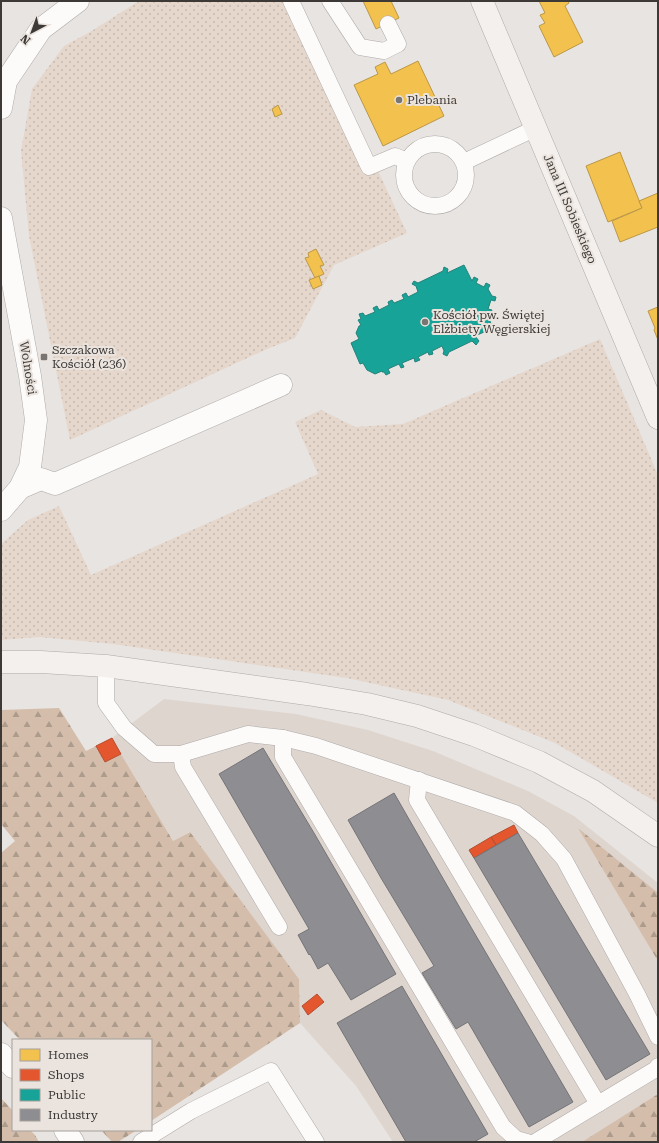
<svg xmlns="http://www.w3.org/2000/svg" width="659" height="1143" viewBox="0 0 659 1143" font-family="'Roboto Serif',serif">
<defs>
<pattern id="grass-dots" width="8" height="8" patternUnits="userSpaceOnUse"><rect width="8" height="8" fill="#e6d7cc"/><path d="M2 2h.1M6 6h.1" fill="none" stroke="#c6b9b0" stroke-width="1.8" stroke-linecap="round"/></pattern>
<pattern id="forest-firs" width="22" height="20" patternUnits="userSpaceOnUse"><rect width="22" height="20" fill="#d4beab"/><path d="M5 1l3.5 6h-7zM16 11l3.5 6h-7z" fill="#ad9b8c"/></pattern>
</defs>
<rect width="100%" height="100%" fill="#e8e4e1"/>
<path fill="#dfd5cf" d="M164,699L296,714L368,730L433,751L528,791L574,816L658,883V1142H393L356,1086L300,1023L299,979L189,832L173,841L121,754L105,762L96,746L112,738Z"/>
<g fill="url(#grass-dots)">
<path d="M139,1H299L407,233L334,265L295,338L267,349L70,440L29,236L21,151L32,89L64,46L90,32Z"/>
<path d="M600,339L658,475V803L555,743L448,700L347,678L113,644L39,637L1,640V544L28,520L59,506L91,575L318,474L295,422L321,410L355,427L403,424Z"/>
</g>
<g fill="url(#forest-firs)">
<path d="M59,708L86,751L96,746L105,762L121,754L173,841L190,832L299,979L300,1023L151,1121V1040H20L1,1020V853L15,841L1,824V710Z"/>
<path d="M578,828L658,893V961Z"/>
<path d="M658,1094V1142H582Z"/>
<path d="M1,1098L13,1111V1130H30L35,1135L39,1142H1Z"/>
<path d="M101,1130H137L118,1142H112Z"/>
</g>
<g fill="#f2c14e" stroke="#bb9847">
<path d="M363,1H391L399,18L376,29Z"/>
<path d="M539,1H568L569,3L565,6L583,42L554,57L539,26L545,23L540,15L545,13Z"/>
<path d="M418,61L444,116L383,146L354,85L378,74L375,67L385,62L391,74Z"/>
<path d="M278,105L282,114L275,117L272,109Z"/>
<path d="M620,152L642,208L608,222L586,166Z"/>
<path d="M658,193V227L620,242L612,221L642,208L639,201Z"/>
<path d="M316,249L324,265L320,266L324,274L315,278L305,258L309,257L308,253Z"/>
<path d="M319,276L322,285L313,289L309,280Z"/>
<path d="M658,307V340L654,330L655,328L648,311Z"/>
</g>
<g fill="#e4572e" stroke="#b24e31">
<path d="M112,738L121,754L105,762L96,746Z"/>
<path d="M514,825L518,833L496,845L491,837Z"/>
<path d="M491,837L496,845L474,858L469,850Z"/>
<path d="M317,994L324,1002L308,1015L302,1006Z"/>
</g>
<path fill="#17a398" stroke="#22837b" d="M464,265L472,281L474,277L478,279L476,283L484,287L486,283L490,285L488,289L492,296L496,297L495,301L491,300L488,309L492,310L490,314L486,312L493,328L475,336L479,341L476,345L472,341L449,352L447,356L443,354L444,351L442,346L432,351L433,354L429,355L428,352L418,357L420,360L415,362L414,358L402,363L404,367L401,368L399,364L388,369L390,373L386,375L384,372H382V371L375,374L367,370L363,363L360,364L351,343L359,339L356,333L359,326L361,325L358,320L361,319L359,314L363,313L365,316L375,312L373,308L377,306L379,310L389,305L388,302L392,300L394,303L404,299L402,295L406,293L408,297L418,292L416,286L412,284L414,281L418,283L443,271L444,267L448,269L447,273Z"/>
<g fill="#8d8d92" stroke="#757477">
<path d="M263,748L314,833L396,974L351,1000L328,963L318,969L310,954L309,955L298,935L309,929L219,774Z"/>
<path d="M394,793L468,922L573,1102L529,1127L468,1022L456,1029L422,973L434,966L381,878L348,820Z"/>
<path d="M518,833L650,1054L606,1080L474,858Z"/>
<path d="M402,986L488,1134L474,1142H406L337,1023Z"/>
</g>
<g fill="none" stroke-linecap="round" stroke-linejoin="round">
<defs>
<g id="lane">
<path d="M291,1L369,167L395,156L407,161"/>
<path d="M330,1L360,47L384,51L398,44L388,24"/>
<circle cx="435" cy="175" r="31"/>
<path d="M464,162L536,128"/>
<path d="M106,666V703L124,728L154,754H181L248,734L283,738L316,746L515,813L542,834L564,859L637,994L658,1037"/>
<path d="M283,738V757L503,1127L516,1139L527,1142"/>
<path d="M181,754L183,767L279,927"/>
<path d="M419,780L417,800L598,1104"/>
<path d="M141,1142L191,1111L271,1071L316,1142"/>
<path d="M535,1142L656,1069L658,1066"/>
</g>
<g id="street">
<path d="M1,108L6,81L41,29L78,1"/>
<path d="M1,218L30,376L36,420L30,467L20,488L1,510"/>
<path d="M20,488L41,479L55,484L281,385"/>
<path d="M1,1054L13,1067"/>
<path d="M65,1130L73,1142"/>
</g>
<g id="secondary">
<path d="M482,1L658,418"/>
<path d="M1,662H41L106,666L307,694L367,704L417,716L474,735L539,762L593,791L658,836"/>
</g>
</defs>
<use href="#lane" stroke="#adaaa8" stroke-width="17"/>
<use href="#street" stroke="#adaaa8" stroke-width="23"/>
<use href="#secondary" stroke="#adaaa8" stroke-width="23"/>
<use href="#lane" stroke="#fcfbfa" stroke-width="16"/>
<use href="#street" stroke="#fcfbfa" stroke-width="22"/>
<use href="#secondary" stroke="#f4f0ed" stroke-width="22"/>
</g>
<g fill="#787572" stroke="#ebe4de" stroke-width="1.5">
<circle cx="399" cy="100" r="4"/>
<circle cx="425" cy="322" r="4"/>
<rect x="40" y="353" width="8" height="8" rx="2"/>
</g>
<g text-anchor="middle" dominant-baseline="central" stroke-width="4" stroke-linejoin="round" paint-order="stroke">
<g font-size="12" fill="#3c3937" stroke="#ebe4de" text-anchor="start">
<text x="407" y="100">Plebania</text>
<text x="433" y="315">Kościół pw. Świętej<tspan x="433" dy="14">Elżbiety Węgierskiej</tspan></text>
<text x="52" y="350">Szczakowa<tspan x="52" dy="14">Kościół (236)</tspan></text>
</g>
<g font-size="12" fill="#3c3937" stroke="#ebe4de">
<text transform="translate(570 209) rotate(67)">Jana III Sobieskiego</text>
<text transform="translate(28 368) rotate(81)">Wolności</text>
</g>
</g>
<rect width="659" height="1143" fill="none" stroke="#3c3937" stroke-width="4"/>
<rect x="12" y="1039" width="140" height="92" fill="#ebe4de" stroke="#a5a09b"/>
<rect x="20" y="1049" width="20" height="12" fill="#f2c14e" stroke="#a5a09b"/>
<text x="48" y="1059" font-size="12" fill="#3c3937">Homes</text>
<rect x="20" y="1069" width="20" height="12" fill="#e4572e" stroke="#a5a09b"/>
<text x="48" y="1079" font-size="12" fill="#3c3937">Shops</text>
<rect x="20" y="1089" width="20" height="12" fill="#17a398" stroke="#a5a09b"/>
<text x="48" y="1099" font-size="12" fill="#3c3937">Public</text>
<rect x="20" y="1109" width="20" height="12" fill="#8d8d92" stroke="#a5a09b"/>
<text x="48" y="1119" font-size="12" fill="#3c3937">Industry</text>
<g transform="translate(32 32) rotate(221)" stroke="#ebe4de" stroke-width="3" paint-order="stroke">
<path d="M0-3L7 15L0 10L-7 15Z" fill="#3c3937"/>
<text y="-6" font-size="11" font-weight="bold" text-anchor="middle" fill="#3c3937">N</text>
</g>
</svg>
